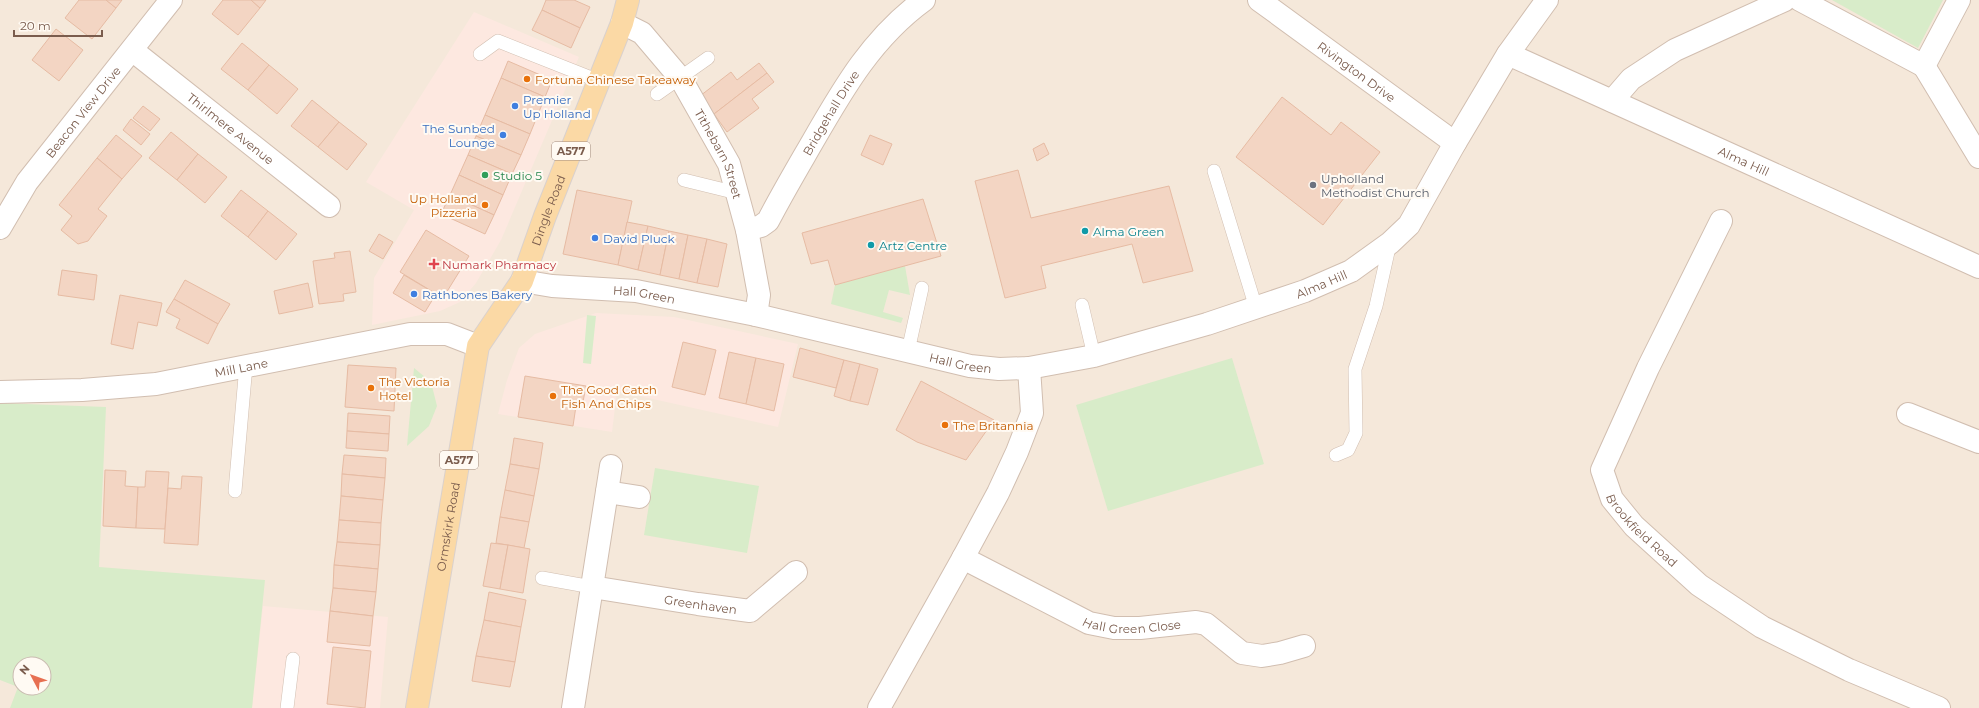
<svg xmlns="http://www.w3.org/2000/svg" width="1979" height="708" viewBox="0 0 1979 708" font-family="Montserrat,sans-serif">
<rect width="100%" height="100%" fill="#fdf6ec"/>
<path fill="#f5e8da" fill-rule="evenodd" d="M0,0H1979V708H0ZM20,664H44V688H20Z"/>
<g fill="#fde8e0">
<path d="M474,12L579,57L501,240L476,283L460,302L440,311L372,325L374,278L414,210L366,182Z"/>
<path d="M596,313L674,317L798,344L778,427L617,391L612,432L498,414L507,380L519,348L535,334Z"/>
<path d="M263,606L388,617L380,708H252Z"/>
</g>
<g fill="#d8ecc9" fill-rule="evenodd">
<path d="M1832,0H1943L1918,48Z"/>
<path d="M905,266L910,295L889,290L883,312L903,318L901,323L831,304L835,285Z"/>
<path d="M587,315L596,316L591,364L583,363Z"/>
<path d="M1232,358L1264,464L1108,511L1076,405Z"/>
<path d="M414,368L431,382L437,406L429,426L407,446Z"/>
<path d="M0,403L106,407L99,567L265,580L252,708H10L18,687L0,680ZM20,664H44V688H20Z"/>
<path d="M655,468L759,486L747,553L644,535Z"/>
</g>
<g fill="#f3d5c3" stroke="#e6bba3">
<path d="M79,0H106L116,8L92,39L65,18Z"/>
<path d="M106,0H122L116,8Z"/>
<path d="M223,0H251L260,8L238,35L212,14Z"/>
<path d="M251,0H266L260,8Z"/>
<path d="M546,0H574L590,7L580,28L542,10Z"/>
<path d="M542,10L580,28L571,48L532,30Z"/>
<path d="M56,29L83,50L59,81L32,60Z"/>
<path d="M242,43L269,65L248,90L221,69Z"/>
<path d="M508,61L552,80L545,97L501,78Z"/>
<path d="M759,63L767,73L714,114L700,96L731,72L737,80Z"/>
<path d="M269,65L298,89L277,114L248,90Z"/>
<path d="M767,73L774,82L752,99L759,108L727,132L714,114Z"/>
<path d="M501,78L545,97L530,134L485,115Z"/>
<path d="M1282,97L1331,135L1341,122L1380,152L1323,225L1236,157Z"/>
<path d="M312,100L339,122L318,147L291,126Z"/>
<path d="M143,106L160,119L150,131L133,118Z"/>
<path d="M485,115L530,134L521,155L476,136Z"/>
<path d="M131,119L150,134L141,145L123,130Z"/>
<path d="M339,122L367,144L347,170L318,147Z"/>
<path d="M171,132L198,154L177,180L149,158Z"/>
<path d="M116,135L142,156L122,179L97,158Z"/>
<path d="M870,135L892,144L883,165L861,155Z"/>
<path d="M476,136L521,155L512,174L468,155Z"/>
<path d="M1044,143L1049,154L1037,161L1033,149Z"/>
<path d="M198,154L227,177L205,203L177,180Z"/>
<path d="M468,155L512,174L503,195L459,175Z"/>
<path d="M97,158L122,179L98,209L107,216L88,241L78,244L61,230L72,216L59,205Z"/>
<path d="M1018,170L1031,218L1169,186L1193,271L1143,283L1132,244L1041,266L1046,288L1005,298L975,181Z"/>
<path d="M459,175L503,195L494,215L450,195Z"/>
<path d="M241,190L268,211L248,237L221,216Z"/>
<path d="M577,190L632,201L618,265L563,254Z"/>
<path d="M450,195L494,215L485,234L441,214Z"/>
<path d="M923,199L941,256L835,285L828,260L811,264L802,233Z"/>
<path d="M268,211L297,234L276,260L248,237Z"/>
<path d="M627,222L648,226L638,270L618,265Z"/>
<path d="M648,226L669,231L660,275L638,270Z"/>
<path d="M426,230L469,256L443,298L400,272Z"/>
<path d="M669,231L688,235L679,279L660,275Z"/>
<path d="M379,234L393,242L383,259L369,251Z"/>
<path d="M688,235L707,239L697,283L679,279Z"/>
<path d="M707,239L727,244L718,287L697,283Z"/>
<path d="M350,251L356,292L343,294L344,301L319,304L313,261L335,258L334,253Z"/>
<path d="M62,270L97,275L94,300L58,295Z"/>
<path d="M404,275L436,294L425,312L393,293Z"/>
<path d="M185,280L230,304L218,324L174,299Z"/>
<path d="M308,283L313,307L279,314L274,291Z"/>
<path d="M120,295L162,303L157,326L138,322L133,349L111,344Z"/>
<path d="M174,299L218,324L208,344L176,328L180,319L166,312Z"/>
<path d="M683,342L716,350L705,395L672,387Z"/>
<path d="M800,348L844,360L836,388L793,377Z"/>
<path d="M729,352L756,358L746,404L719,398Z"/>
<path d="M756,358L784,364L774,411L746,404Z"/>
<path d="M844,360L860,364L850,401L834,396Z"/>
<path d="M860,364L878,369L868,405L850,401Z"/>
<path d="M348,365L396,368L394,411L345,407Z"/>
<path d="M525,376L586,386L582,407L576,406L573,426L518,417Z"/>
<path d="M921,381L994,420L966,460L917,442L896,430Z"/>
<path d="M348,413L390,416L389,434L347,431Z"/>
<path d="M347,431L389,434L388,451L346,448Z"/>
<path d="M514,438L543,443L539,469L510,464Z"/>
<path d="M344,455L386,458L385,478L342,474Z"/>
<path d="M510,464L539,469L534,496L505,490Z"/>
<path d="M105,470L126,471L125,486L138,487L136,528L103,526Z"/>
<path d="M146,471L169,472L165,529L136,528L138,487H145Z"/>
<path d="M342,474L385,478L383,500L341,496Z"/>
<path d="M182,476L202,477L198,545L164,543L168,488L181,489Z"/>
<path d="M505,490L534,496L529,522L500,517Z"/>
<path d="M341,496L383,500L381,523L339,520Z"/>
<path d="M500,517L529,522L524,548L496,543Z"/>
<path d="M339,520L381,523L380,545L337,542Z"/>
<path d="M337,542L380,545L378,569L334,565Z"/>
<path d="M491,543L508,545L500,589L483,586Z"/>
<path d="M508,545L530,549L523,593L500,589Z"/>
<path d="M334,565L378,569L376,592L333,588Z"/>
<path d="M333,588L376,592L373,616L330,611Z"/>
<path d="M489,592L526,600L521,627L484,620Z"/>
<path d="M330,611L373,616L370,646L327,642Z"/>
<path d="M484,620L521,627L515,662L476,656Z"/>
<path d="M333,647L371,651L365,708L327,704Z"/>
<path d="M476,656L515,662L510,687L472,681Z"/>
</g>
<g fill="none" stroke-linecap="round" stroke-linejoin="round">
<defs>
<g id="service">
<path d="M480,54L498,41L599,81"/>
<path d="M657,94L708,58"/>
<path d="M1214,171L1256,308"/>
<path d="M684,180L737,193"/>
<path d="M1082,305L1094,356"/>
<path d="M908,351L922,288"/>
<path d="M1336,455L1348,450L1356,433L1355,369L1376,306L1390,243"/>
<path d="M235,491L246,365"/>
<path d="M542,578L592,587"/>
<path d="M287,708L293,659"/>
</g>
<g id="minor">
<path id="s1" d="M1259,0L1455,143"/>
<path d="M1800,0L1924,66L1959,0"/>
<path id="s2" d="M622,23L642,33L681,79L729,164L747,230L759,295L756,315"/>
<path id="s3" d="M132,50L329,206"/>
<path id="s4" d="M1508,54L1979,267"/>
<path d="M1924,66L1979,157"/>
<path d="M1612,101L1631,79L1675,50L1785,0"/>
<path id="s5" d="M1721,221L1648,368L1602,470L1612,499L1634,526L1699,585L1762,627L1849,670L1939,708"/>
<path id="s6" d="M0,228L27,182L171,0"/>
<path id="s7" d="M747,230L761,226L768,221C782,194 798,167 813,141C844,87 873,37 924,0"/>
<path d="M1908,414L1979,442"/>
<path d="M607,492L639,497"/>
<path id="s8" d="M963,558L1089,623L1114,628H1140L1196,622L1206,624L1242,653L1262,656L1280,653L1304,646"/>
<path id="s9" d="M592,587L698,604L750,611L796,572"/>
<path d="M573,708L611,466"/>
<path d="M879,708L963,558L998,493L1017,452L1032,413L1029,368"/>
</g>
<g id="tertiary">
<path id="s10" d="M522,281L552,286L636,291L756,315L970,366L999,369L1029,368L1094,356L1207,324L1305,291L1351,271L1390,243L1409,225L1455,143L1508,54L1547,0"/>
<path id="s11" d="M0,392L82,390L156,384L410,334H447L478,346"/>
</g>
<g id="primary">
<path id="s12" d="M417,708L478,346L522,281L545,216L622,23L628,0"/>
</g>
</defs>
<use href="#service" stroke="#d1beb0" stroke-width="14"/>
<use href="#minor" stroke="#d1beb0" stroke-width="24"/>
<use href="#tertiary" stroke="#d1beb0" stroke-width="24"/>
<use href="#primary" stroke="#dad1cd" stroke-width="24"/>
<use href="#service" stroke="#fff" stroke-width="13"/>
<use href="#minor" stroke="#fff" stroke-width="22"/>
<use href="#tertiary" stroke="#fff" stroke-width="22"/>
<use href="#primary" stroke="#fbd9a5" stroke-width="22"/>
</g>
<g fill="#e8710a" stroke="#fffaf3" stroke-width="1.5">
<circle cx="527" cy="79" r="4"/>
<circle cx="485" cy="205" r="4"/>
<circle cx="371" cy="388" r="4"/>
<circle cx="553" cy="396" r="4"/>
<circle cx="945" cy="425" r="4"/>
</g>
<g fill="#3f7fe0" stroke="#fffaf3" stroke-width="1.5">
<circle cx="515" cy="106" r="4"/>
<circle cx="503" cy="135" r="4"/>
<circle cx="595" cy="238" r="4"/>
<circle cx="414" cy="294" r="4"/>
</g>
<circle fill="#2e9e5b" stroke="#fffaf3" stroke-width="1.5" cx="485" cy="175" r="4"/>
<circle fill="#6b7280" stroke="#fffaf3" stroke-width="1.5" cx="1313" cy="185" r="4"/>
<g fill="#0f9aa8" stroke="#fffaf3" stroke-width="1.5">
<circle cx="1085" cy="231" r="4"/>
<circle cx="871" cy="245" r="4"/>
</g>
<path fill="#e0444e" stroke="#fffaf3" stroke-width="1.5" d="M432 258h4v4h4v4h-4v4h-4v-4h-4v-4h4z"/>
<g text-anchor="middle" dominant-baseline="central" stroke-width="4" stroke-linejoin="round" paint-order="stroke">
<g fill="#fffaf3" stroke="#a28b7f" stroke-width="1">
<rect x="552" y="142" width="38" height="18" rx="3"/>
<rect x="440" y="451" width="38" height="18" rx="3"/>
</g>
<g font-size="11" font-weight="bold" fill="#7a5c4d">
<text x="571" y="151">A577</text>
<text x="459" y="460">A577</text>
</g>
<g font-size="12" fill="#7a5c4d" stroke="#fffaf3">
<text stroke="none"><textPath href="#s1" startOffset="121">Rivington Drive</textPath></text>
<text stroke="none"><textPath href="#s6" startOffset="143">Beacon View Drive</textPath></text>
<text stroke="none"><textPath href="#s7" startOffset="148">Bridgehall Drive</textPath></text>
<text stroke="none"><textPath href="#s3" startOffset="126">Thirlmere Avenue</textPath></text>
<text stroke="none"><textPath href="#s2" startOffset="167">Tithebarn Street</textPath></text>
<text stroke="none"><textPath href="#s4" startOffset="259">Alma Hill</textPath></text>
<text stroke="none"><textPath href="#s12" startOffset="521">Dingle Road</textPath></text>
<text stroke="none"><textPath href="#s10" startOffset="821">Alma Hill</textPath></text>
<text stroke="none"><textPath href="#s10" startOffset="123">Hall Green</textPath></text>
<text stroke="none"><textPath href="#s10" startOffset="447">Hall Green</textPath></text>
<text stroke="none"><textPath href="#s11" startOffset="243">Mill Lane</textPath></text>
<text stroke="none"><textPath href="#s12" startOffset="184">Ormskirk Road</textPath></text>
<text stroke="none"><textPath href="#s5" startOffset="350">Brookfield Road</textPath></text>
<text stroke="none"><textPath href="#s9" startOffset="110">Greenhaven</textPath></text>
<text stroke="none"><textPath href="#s8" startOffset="185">Hall Green Close</textPath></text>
</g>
<g font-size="12" fill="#c56008" stroke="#fffaf3" text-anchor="start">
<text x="535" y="79">Fortuna Chinese Takeaway</text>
<text x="477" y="198" text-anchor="end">Up Holland<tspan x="477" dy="14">Pizzeria</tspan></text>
<text x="379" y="381">The Victoria<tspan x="379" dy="14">Hotel</tspan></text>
<text x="561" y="389">The Good Catch<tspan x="561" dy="14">Fish And Chips</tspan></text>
<text x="953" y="425">The Britannia</text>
</g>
<g font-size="12" fill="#366cbe" stroke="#fffaf3" text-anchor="start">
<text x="523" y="99">Premier<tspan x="523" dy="14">Up Holland</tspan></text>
<text x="495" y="128" text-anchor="end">The Sunbed<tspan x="495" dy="14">Lounge</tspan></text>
<text x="603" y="238">David Pluck</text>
<text x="422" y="294">Rathbones Bakery</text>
</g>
<g font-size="12" fill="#27864d" stroke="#fffaf3" text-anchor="start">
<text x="493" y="175">Studio 5</text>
</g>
<g font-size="12" fill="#5b616d" stroke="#fffaf3" text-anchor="start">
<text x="1321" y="178">Upholland<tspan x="1321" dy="14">Methodist Church</tspan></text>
</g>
<g font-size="12" fill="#0d838f" stroke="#fffaf3" text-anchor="start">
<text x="1093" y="231">Alma Green</text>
<text x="879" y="245">Artz Centre</text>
</g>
<g font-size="12" fill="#be3a42" stroke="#fffaf3" text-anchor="start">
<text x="442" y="264">Numark Pharmacy</text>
</g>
</g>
<g transform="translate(32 676) rotate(311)"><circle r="19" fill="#fffaf3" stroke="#cabbb1"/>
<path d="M0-3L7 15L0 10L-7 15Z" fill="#e76f51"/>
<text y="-6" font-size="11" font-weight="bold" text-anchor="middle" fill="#7a5c4d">N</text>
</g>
<path d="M14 30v6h88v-6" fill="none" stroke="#7a5c4d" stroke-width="2"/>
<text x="20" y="30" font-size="12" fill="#7a5c4d" stroke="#fffaf3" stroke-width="3" paint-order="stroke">20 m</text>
</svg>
